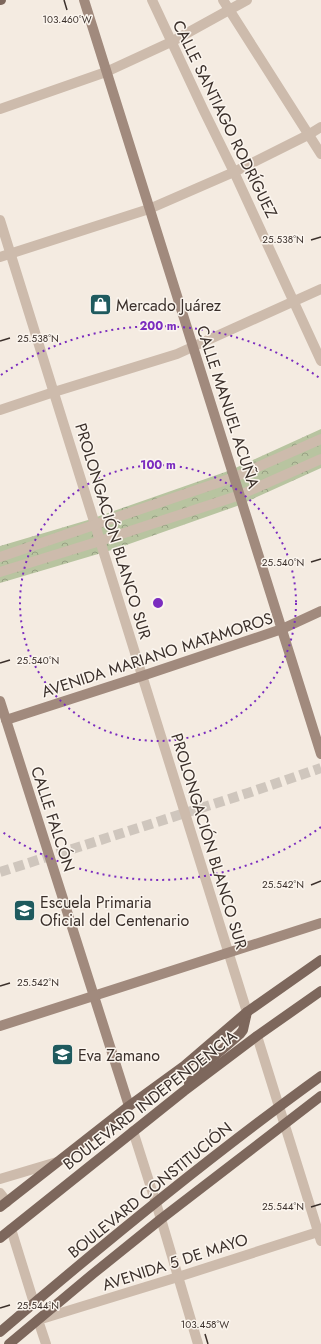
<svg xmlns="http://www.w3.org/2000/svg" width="321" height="1344" viewBox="0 0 321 1344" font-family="Jost,sans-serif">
<defs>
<pattern id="forest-crowns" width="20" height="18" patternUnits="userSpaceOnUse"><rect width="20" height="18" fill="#b8c4a0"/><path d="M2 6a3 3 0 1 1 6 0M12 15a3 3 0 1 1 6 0" fill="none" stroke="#97a083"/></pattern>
</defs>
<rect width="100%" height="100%" fill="#f4ebe1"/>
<path fill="url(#forest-crowns)" d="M321,429V468L237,506L115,549L0,583V546L88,520L231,470Z"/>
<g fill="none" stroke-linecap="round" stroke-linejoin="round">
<path stroke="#cfc6bd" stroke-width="10" stroke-dasharray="10 5" stroke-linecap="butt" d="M0,872L248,793L321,768"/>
<g stroke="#cdbbac" stroke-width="10">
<path d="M152,0L203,109L234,172L321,361"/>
<path d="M223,0L321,154"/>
<path d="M0,109L106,72L171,42L247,0"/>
<path d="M0,220L247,1012"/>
<path d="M0,257L149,209L234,172L308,135L321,127"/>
<path d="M0,410L54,392L177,354L321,289"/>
<path d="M0,557L235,477L321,439"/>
<path d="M0,572L100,541L240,495L321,459"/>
<path d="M257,1036L321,1241"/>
<path d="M133,1131L161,1219L198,1344"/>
<path d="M0,1179L57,1162"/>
<path d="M0,1193L7,1202"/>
<path d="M11,1229L34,1303"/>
<path d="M46,1344L38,1320L178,1277L321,1231"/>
</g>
<g stroke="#a18a7d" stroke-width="10">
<path d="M84,0L321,754"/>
<path d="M0,701L129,1106"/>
<path d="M6,720L142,676L282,629L321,611"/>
<path d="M0,1026L321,923"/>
</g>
<g stroke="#7d675c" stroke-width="10">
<path d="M0,0H1"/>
<path d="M189,1083L210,1060L240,1034L243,1030L247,1012"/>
<path d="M0,1207L129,1106L184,1066L247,1012L321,960"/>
<path d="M0,1238L184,1091L257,1036L321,991"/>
<path d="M0,1332C104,1243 210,1156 321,1076"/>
<path d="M9,1344L94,1273L161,1219L321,1096"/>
</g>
</g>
<path fill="none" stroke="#3b302b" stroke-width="1.5" d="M64,0L67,10M311,240L321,237M0,341L10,338M311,562L321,559M0,663L10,660M311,885L321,881M0,986L10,983M311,1207L321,1204M0,1308L10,1305M205,1334L208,1344"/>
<g fill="none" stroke="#7b2cbf" stroke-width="2" stroke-dasharray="2 4">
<circle cx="158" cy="603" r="138"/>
<path d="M321 827A277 277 0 0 1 1 831M1 375A277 277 0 0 1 321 379"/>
</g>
<defs>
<symbol id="shop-square" viewBox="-11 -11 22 22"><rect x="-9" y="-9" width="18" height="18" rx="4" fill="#1f5a5e" stroke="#fbf5ee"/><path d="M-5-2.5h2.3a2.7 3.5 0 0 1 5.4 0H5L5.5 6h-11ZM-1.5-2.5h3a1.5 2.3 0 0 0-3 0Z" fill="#fff"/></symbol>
<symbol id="school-square" viewBox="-11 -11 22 22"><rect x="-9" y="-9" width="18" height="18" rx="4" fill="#1f5a5e" stroke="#fbf5ee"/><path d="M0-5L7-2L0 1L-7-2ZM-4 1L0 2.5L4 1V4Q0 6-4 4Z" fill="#fff"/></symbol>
</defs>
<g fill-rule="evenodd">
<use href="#shop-square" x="88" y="292" width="25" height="25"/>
<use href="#school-square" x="12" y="898" width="25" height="25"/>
<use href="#school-square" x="50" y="1042" width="25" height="25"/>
</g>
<g text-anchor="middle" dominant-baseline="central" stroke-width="3" stroke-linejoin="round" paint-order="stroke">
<g font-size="16" fill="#3b302b" stroke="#fbf5ee">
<text transform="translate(225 119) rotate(64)">CALLE SANTIAGO RODRÍGUEZ</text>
<text transform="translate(228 407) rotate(72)">CALLE MANUEL ACUÑA</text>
<text transform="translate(113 531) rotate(73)">PROLONGACIÓN BLANCO SUR</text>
<text transform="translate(157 655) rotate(-18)">AVENIDA MARIANO MATAMOROS</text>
<text transform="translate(53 819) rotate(72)">CALLE FALCÓN</text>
<text transform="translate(209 841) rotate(73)">PROLONGACIÓN BLANCO SUR</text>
<text transform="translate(150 1100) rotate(-38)">BOULEVARD INDEPENDENCIA</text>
<text transform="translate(150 1190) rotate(-39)">BOULEVARD CONSTITUCIÓN</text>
<text transform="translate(175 1262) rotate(-18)">AVENIDA 5 DE MAYO</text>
</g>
<g font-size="16" fill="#3b302b" stroke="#fbf5ee" text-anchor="start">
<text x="116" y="305">Mercado Juárez</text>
<text x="40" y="902">Escuela Primaria<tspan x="40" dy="18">Oficial del Centenario</tspan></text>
<text x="78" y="1055">Eva Zamano</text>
</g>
</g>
<g font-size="10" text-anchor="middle" fill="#3b302b" stroke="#fbf5ee" stroke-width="3" stroke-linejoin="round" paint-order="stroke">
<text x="67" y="23">103.460°W</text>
<text x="283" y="243">25.538°N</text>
<text x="38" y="342">25.538°N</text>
<text x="283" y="566">25.540°N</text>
<text x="38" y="664">25.540°N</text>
<text x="283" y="888">25.542°N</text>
<text x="38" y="986">25.542°N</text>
<text x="283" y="1210">25.544°N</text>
<text x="38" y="1309">25.544°N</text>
<text x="205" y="1328">103.458°W</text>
</g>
<circle cx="158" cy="603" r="6" fill="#7b2cbf" stroke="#fbf5ee" stroke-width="2"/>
<g font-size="12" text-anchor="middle" font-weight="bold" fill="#7b2cbf" stroke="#fbf5ee" stroke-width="3" stroke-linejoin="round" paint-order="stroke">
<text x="158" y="330">200 m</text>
<text x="158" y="469">100 m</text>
</g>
</svg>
